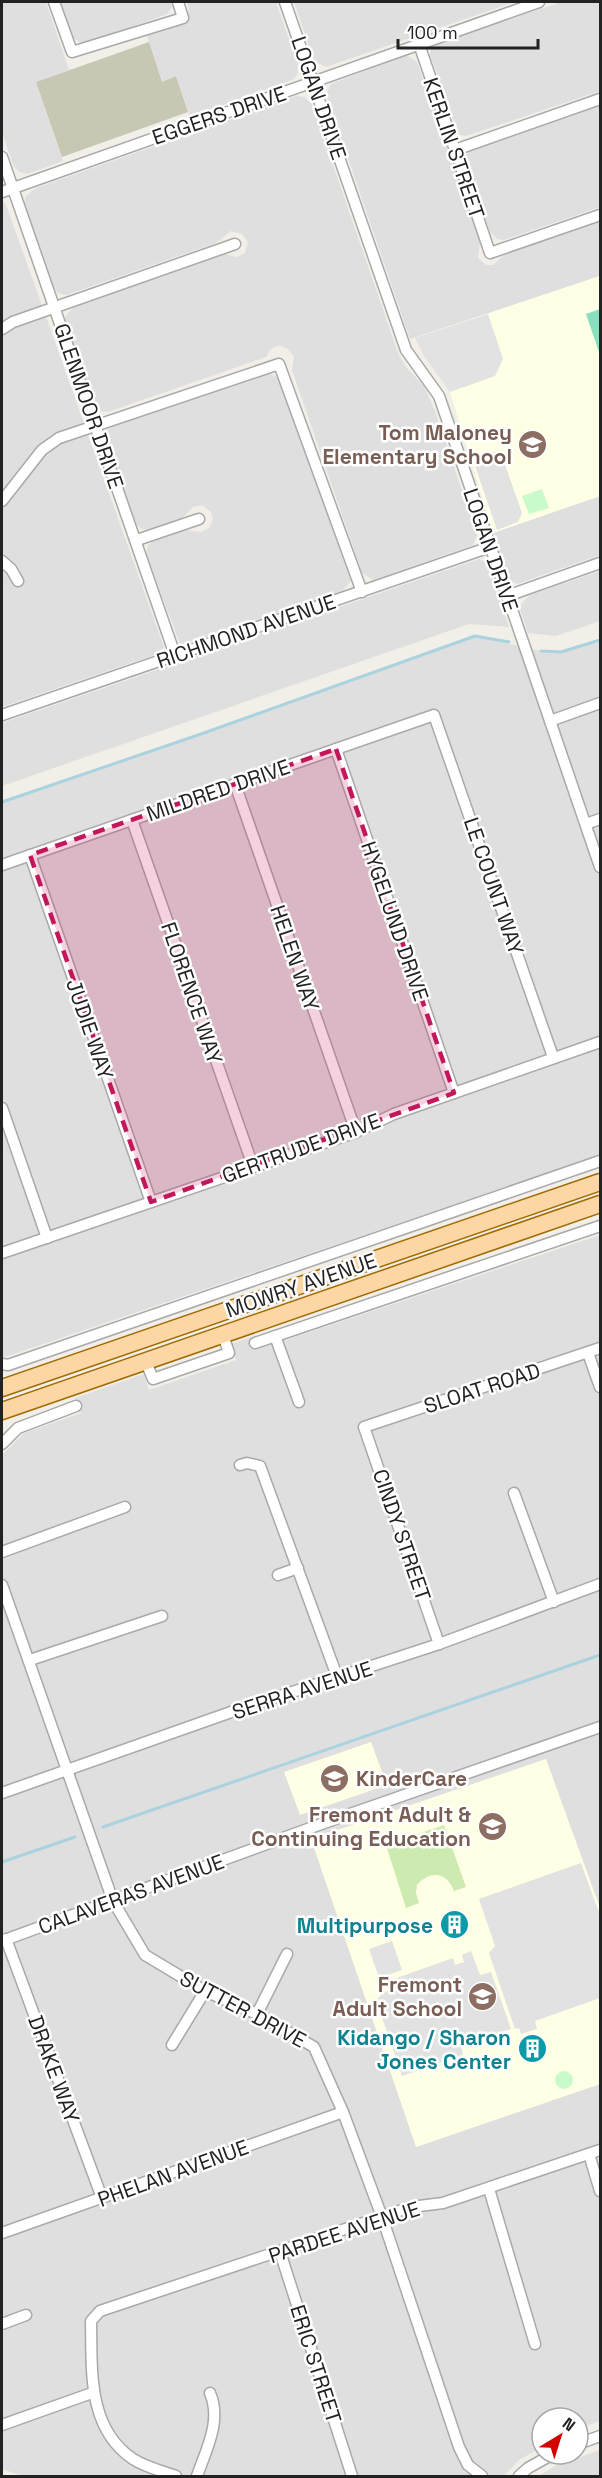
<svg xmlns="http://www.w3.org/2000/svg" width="602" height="2478" viewBox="0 0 602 2478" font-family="'Space Grotesk',sans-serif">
<rect width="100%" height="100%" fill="#f2efe9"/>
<g fill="#e0dfdf">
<path d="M2,2H46L69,70L36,82L63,161L27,174L19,172L13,165L2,132Z"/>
<path d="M60,2H171L172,7L167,14L92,42L81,43L73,38Z"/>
<path d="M187,2H276L298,65L297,75L292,80L190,117L176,76L162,82L147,36L181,25L187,18L189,8Z"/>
<path d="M294,2H514L326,67L314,61Z"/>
<path d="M561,2H600V91L466,136L459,135L430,55L431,49L438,44Z"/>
<path d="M406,55L417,62L480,242L478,258L486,265H493L505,254L600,221V276L410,339L326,94L331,84Z"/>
<path d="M296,96L304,97L312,104L398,353L406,367L424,386L435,411L477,535L473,545L373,580L362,573L292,370L294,357L288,349L279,345L271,349L266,357L108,412L100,411L93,403L64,321L66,315L73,308L224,254L237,257L245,253L248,242L242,234L231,231L216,243L66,295L58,293L52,285L24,202L26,196L36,188Z"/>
<path d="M600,104V207L504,240L497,239L490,232L466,162V154L474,147Z"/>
<path d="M5,202L164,647L160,653L2,707V204Z"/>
<path d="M268,372L280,379L351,581L343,590L186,644H180L146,553L148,545L154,541L186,530L201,532L209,528L213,519L211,512L202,505L193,507L182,518L148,530L142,529L136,524L106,440L107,431L112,425Z"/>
<path d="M600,496V555L517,584L510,580L493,533Z"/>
<path d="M479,559L486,562L509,627L469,624L2,786V723Z"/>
<path d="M600,571V621L556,636L528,633L520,609L522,603L530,595Z"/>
<path d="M475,636L541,651L561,652L600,640V1155L2,1358V802L201,734Z"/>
<path d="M600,1235V1908L545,1760L416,2147L600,2084V2421L578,2429V2418H542V2447L519,2460L504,2476H22L2,2469V1455L24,1433L81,1413L75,1398L144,1374L149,1390L236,1360L231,1344L251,1337L256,1350Z"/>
<path d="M600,2450V2476H539L555,2466Z"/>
</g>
<g fill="#ffffe5">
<path d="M600,276V496L493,533L450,392L444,381L422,353L415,338Z"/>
<path d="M371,1742L387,1785L300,1815L284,1772Z"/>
<path d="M546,1759L600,1908V2084L416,2147L311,1839Z"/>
</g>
<path fill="#c7c7b4" d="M149,42L162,82L176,76L188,112L62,157L36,82Z"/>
<path fill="#cdebb0" d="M444,1825L466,1887L454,1891C447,1872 430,1870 417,1885L416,1893L419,1903L406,1908L386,1845Z"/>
<g fill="#c8facc">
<path d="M542,489L549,508L529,514L522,496Z"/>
<circle cx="564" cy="2080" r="9"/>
</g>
<path fill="#88e0be" d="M600,309V355L586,314Z"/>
<g fill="#e2e2e2">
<path d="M488,314L503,359L495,376L450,392L422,353L415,338Z"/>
<path d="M500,450L522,513L518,522L497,530L473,460Z"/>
<path d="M581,1863L600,1915V1998L535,2021L537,2029L521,2034L519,2028L515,2029L489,1953L495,1946L479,1899Z"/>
<path d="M392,1941L402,1970L379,1978L369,1949Z"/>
<path d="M471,1951L480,1975L491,1972L511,2029L461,2046L463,2055L402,2076L376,2000L383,1993L394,1988L391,1980L453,1958L455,1965L464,1962L462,1955Z"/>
</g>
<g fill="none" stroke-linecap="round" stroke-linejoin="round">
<g stroke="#aad3df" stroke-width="3">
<path d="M541,651L561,652L600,640"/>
<path d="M2,802L201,734L475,636L509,642"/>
<path d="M103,1827L600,1655"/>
<path d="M2,1862L75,1837"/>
</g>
<defs>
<g id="street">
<path d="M54,2L72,52L183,18L178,2"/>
<path d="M285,2L406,350L439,396L600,867"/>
<path d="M419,44L490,253L600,215"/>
<path d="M455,150L600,99"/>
<path d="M2,157L175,655"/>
<path d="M2,192L539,2"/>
<path d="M2,329L13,322L235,244"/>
<path d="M2,501L42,450L59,438L279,364L362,592"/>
<path d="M137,540L199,519"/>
<path d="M2,561L11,569L18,581"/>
<path d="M507,596L600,563"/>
<path d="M2,715L490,547"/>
<path d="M550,721L600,703"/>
<path d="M336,749L454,1093"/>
<path d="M235,784L356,1132"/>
<path d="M132,820L253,1166"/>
<path d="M586,824L600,819"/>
<path d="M30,855L151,1202"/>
<path d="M2,865L434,715L553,1057"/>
<path d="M2,1108L47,1238"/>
<path d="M2,1253L356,1132L394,1114L600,1042"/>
<path d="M275,1336L299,1402"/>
<path d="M255,1343L600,1226"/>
<path d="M588,1353L600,1387"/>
<path d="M146,1362L153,1379L229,1353L223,1335"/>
<path d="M2,1364L8,1365L600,1161"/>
<path d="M2,1444L18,1428L76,1406"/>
<path d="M240,1465L247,1463L260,1466L338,1679"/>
<path d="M514,1493L554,1602"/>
<path d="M2,1552L125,1507"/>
<path d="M278,1575L298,1568"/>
<path d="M2,1585L113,1901L145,1955L205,1991L257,2014L314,2047L343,2112L382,2217L459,2447L468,2465L482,2476"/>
<path d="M439,1644L364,1427L600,1348"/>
<path d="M30,1660L162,1616"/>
<path d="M2,1793L234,1711L439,1644L600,1584"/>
<path d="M6,1939L102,2198"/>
<path d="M2,1941L324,1823L600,1727"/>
<path d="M257,2014L287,1954"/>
<path d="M172,2045L205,1991"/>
<path d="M589,2154L600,2191"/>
<path d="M489,2189L535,2344"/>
<path d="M2,2233L343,2112"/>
<path d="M280,2252L352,2476"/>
<path d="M2,2324L26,2315"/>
<path d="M2,2425L92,2393"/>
<path d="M578,2444L600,2436"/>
<path d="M176,2476C162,2471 145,2467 133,2459C87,2428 92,2370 91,2321L100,2311L411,2207L443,2203L600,2150"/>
<path d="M197,2476C206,2450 222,2421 210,2393"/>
<path d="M519,2476L528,2468L553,2454"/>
</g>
<g id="primary">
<path d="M2,1388L600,1182"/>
<path d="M2,1411L600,1204"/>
</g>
</defs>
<use href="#street" stroke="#a9a9a9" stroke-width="13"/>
<use href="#primary" stroke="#a06b00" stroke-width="19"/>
<use href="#street" stroke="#fff" stroke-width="10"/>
<use href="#primary" stroke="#fcd6a4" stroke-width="16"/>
</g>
<path fill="#c2185b" fill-opacity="0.2" stroke="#c2185b" stroke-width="4.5" stroke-dasharray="12 8" stroke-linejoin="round" d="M336,749L454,1093L151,1202L30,855Z"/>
<defs>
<symbol id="school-disc" viewBox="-11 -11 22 22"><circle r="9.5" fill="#8d6e63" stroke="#fff"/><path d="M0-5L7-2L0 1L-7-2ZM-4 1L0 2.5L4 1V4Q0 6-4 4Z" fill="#fff"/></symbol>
<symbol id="university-disc" viewBox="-11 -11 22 22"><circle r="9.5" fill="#8d6e63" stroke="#fff"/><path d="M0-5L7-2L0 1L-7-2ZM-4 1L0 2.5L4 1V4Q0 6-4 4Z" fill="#fff"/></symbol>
<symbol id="building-disc" viewBox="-11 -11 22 22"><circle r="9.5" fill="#0f9aa8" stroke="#fff"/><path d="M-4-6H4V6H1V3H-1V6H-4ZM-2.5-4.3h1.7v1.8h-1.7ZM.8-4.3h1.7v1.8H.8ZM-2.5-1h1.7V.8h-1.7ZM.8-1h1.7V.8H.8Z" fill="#fff"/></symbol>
</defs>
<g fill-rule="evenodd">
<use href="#school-disc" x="516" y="428" width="33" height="33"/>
<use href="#school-disc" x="318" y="1762" width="33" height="33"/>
<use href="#university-disc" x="476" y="1810" width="33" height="33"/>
<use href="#building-disc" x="438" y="1908" width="33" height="33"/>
<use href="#school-disc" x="466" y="1980" width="33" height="33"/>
<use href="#building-disc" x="516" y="2032" width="33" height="33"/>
</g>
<g text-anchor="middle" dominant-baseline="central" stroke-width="5" stroke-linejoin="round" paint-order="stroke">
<g font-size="21" fill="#222" stroke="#fff">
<text transform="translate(319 98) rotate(71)">LOGAN DRIVE</text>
<text transform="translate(219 115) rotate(-19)">EGGERS DRIVE</text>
<text transform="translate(454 148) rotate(71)">KERLIN STREET</text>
<text transform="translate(89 406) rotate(71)">GLENMOOR DRIVE</text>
<text transform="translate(491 550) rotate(71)">LOGAN DRIVE</text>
<text transform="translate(246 631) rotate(-19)">RICHMOND AVENUE</text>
<text transform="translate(218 790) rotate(-19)">MILDRED DRIVE</text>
<text transform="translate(494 886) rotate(71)">LE COUNT WAY</text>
<text transform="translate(395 921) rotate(71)">HYGELUND DRIVE</text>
<text transform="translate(295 958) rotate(71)">HELEN WAY</text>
<text transform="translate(192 993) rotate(71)">FLORENCE WAY</text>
<text transform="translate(90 1029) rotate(71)">JUDIE WAY</text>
<text transform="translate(301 1148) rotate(-20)">GERTRUDE DRIVE</text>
<text transform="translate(301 1285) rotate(-19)">MOWRY AVENUE</text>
<text transform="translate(482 1388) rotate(-18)">SLOAT ROAD</text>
<text transform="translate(402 1535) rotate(71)">CINDY STREET</text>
<text transform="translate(302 1690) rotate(-18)">SERRA AVENUE</text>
<text transform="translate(131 1894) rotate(-20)">CALAVERAS AVENUE</text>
<text transform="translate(243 2009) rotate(28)">SUTTER DRIVE</text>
<text transform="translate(54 2069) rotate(70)">DRAKE WAY</text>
<text transform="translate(173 2173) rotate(-20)">PHELAN AVENUE</text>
<text transform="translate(344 2232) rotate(-18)">PARDEE AVENUE</text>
<text transform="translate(316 2364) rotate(72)">ERIC STREET</text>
</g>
<g font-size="21" font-weight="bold" fill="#785e54" stroke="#fff" text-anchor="end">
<text x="512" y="432">Tom Maloney<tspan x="512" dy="24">Elementary School</tspan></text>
<text x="356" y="1778" text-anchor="start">KinderCare</text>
<text x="471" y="1814">Fremont Adult &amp;<tspan x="471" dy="24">Continuing Education</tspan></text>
<text x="462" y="1984">Fremont<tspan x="462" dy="24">Adult School</tspan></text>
</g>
<g font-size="21" font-weight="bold" fill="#0d838f" stroke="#fff" text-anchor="end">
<text x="433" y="1925">Multipurpose</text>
<text x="511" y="2037">Kidango / Sharon<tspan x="511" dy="24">Jones Center</tspan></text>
</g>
</g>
<rect width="602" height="2478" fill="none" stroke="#222222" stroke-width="6"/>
<g transform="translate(560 2436) rotate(38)"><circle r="28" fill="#ffffff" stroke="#a7a7a7" stroke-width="1.5"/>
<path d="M0-4.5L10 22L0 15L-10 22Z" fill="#d40000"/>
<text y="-9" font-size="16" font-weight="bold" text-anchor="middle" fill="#222222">N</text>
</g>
<path d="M398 39v9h140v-9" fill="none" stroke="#222222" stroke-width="3"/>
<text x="407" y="39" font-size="18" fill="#222222" stroke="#ffffff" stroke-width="4.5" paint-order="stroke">100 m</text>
</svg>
